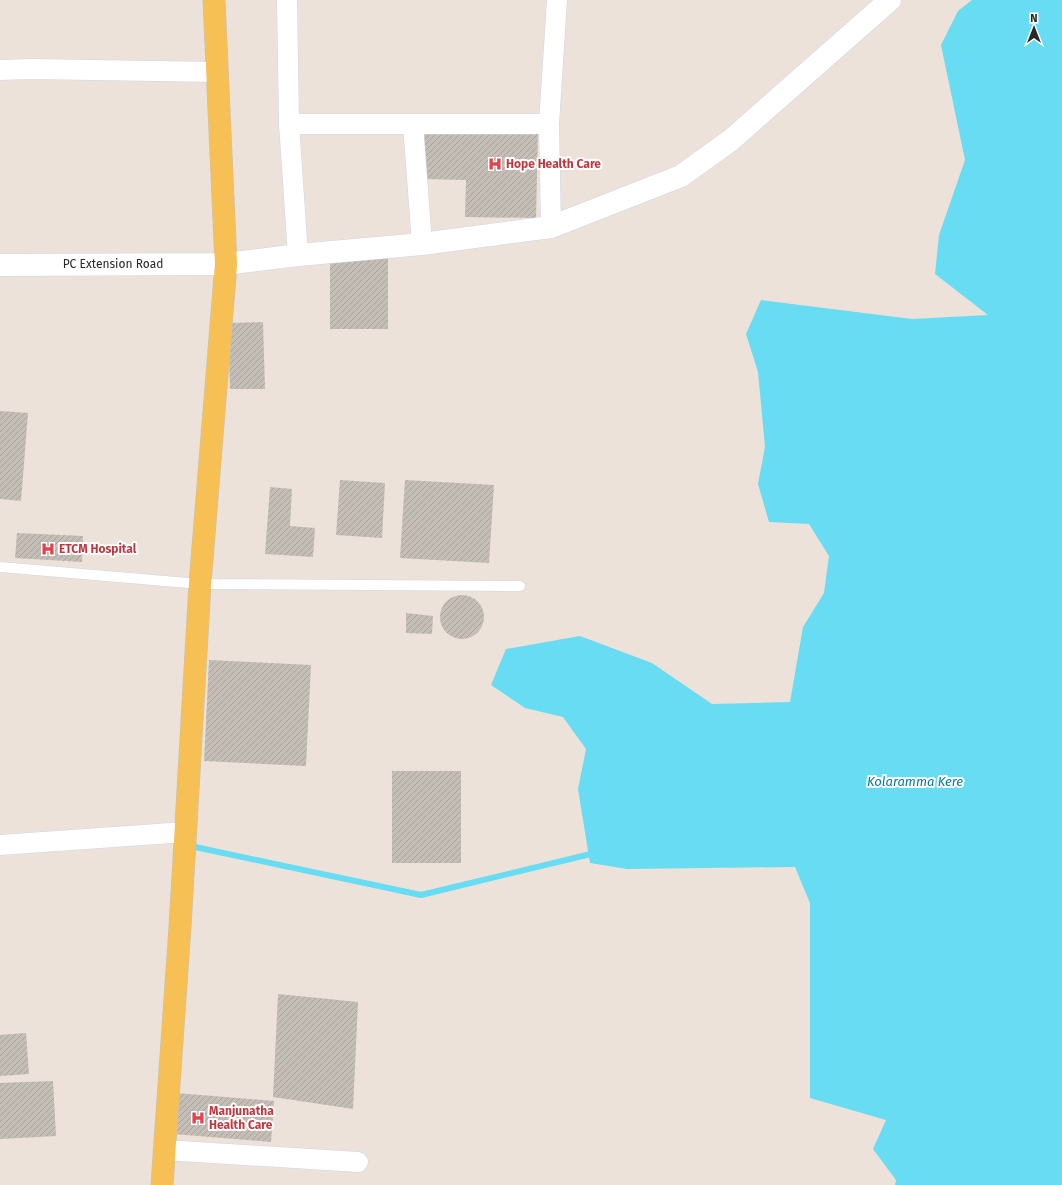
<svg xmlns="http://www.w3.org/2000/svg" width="1062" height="1185" viewBox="0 0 1062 1185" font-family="'Fira Sans',sans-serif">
<defs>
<pattern id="building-hatch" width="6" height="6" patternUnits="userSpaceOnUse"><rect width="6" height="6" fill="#c4beb6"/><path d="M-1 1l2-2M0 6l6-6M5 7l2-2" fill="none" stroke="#a8a39c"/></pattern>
</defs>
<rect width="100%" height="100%" fill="#ece2da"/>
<path fill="#67dcf3" d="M972,0H1062V1185H895L896,1180L873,1149L886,1120L810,1098V903L795,867L627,869L590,863L578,789L586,749L563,717L525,708L491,685L506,649L580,636L652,663L712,704L790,702L803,627L824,593L829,556L809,524L769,522L758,484L765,447L758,372L746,334L761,300L912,319L988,315L935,274L939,235L965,160L941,45L958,11Z"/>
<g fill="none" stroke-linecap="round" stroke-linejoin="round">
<path stroke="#67dcf3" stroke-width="6" d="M195,847L421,895L595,853"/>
</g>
<g fill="url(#building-hatch)">
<path d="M423,130L538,133L536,218L465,217L466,180L422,179Z"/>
<rect x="330" y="254" width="58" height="75"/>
<path d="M263,322L265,389H230L228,323Z"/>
<path d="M0,411L28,413L21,501L0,499Z"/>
<path d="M340,480L385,483L382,538L336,535Z"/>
<path d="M405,480L494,485L489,563L400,558Z"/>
<path d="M270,487L292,489L290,526L315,528L313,557L265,554Z"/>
<path d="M17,533L83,536L82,562L15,558Z"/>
<circle cx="462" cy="617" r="22"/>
<path d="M406,613L433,616L432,634L406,633Z"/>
<path d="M209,660L311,665L306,766L204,761Z"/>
<rect x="392" y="771" width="69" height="92"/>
<path d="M278,994L358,1002L353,1109L273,1097Z"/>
<path d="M26,1033L29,1074L0,1076V1035Z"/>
<path d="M53,1081L56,1136L0,1139V1083Z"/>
<path d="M176,1093L274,1101L271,1142L173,1134Z"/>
</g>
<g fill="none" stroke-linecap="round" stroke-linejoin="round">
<defs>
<path id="service" d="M0,567L200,584L520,586"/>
<g id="minor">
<path d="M287,0L289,124L298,255"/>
<path d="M0,70L30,69L217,72"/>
<path d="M289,124H549"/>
<path d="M413,124L422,244"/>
<path d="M551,227L549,124L557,0"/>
<path d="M0,845L185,832"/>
<path d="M165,1150L358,1162"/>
</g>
<path id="tertiary" d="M0,265L226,264L298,255L422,244L551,227L681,176L731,140L890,0"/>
<path id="primary" d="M162,1185L180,927L200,584L226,264L214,0"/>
</defs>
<use href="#service" stroke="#cfd5e3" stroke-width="11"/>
<use href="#minor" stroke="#cfd5e3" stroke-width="21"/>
<use href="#tertiary" stroke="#cfd5e3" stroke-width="23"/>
<use href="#primary" stroke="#c3c3c3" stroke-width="23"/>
<use href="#service" stroke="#fff" stroke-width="10"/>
<use href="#minor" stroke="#fff" stroke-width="20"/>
<use href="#tertiary" stroke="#fff" stroke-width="22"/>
<use href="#primary" stroke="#f6c054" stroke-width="22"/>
</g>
<defs>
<symbol id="hospital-bare" viewBox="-9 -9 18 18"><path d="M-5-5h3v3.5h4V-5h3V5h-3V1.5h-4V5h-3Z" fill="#e0444e" stroke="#fff" stroke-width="2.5" paint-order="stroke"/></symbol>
</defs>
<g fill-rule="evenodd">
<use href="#hospital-bare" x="485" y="154" width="20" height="20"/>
<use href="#hospital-bare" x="38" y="539" width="20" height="20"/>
<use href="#hospital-bare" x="188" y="1108" width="20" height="20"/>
</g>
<g text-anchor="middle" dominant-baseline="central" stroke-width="4" stroke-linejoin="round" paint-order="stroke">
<g font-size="12" font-weight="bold" fill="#be3a42" stroke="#fff" text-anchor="start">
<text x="506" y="164">Hope Health Care</text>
<text x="59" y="549">ETCM Hospital</text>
<text x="209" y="1111">Manjunatha<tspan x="209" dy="14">Health Care</tspan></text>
</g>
<g font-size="12" fill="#292929" stroke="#fff">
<text x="113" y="264">PC Extension Road</text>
</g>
<g font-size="13" font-style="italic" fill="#08799e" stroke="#fff">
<text x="915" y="781">Kolaramma Kere</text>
</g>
</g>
<g transform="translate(1034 28)" stroke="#ffffff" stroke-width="3" paint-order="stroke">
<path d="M0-3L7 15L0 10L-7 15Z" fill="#292929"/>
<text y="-6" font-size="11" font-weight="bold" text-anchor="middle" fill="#292929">N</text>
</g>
</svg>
